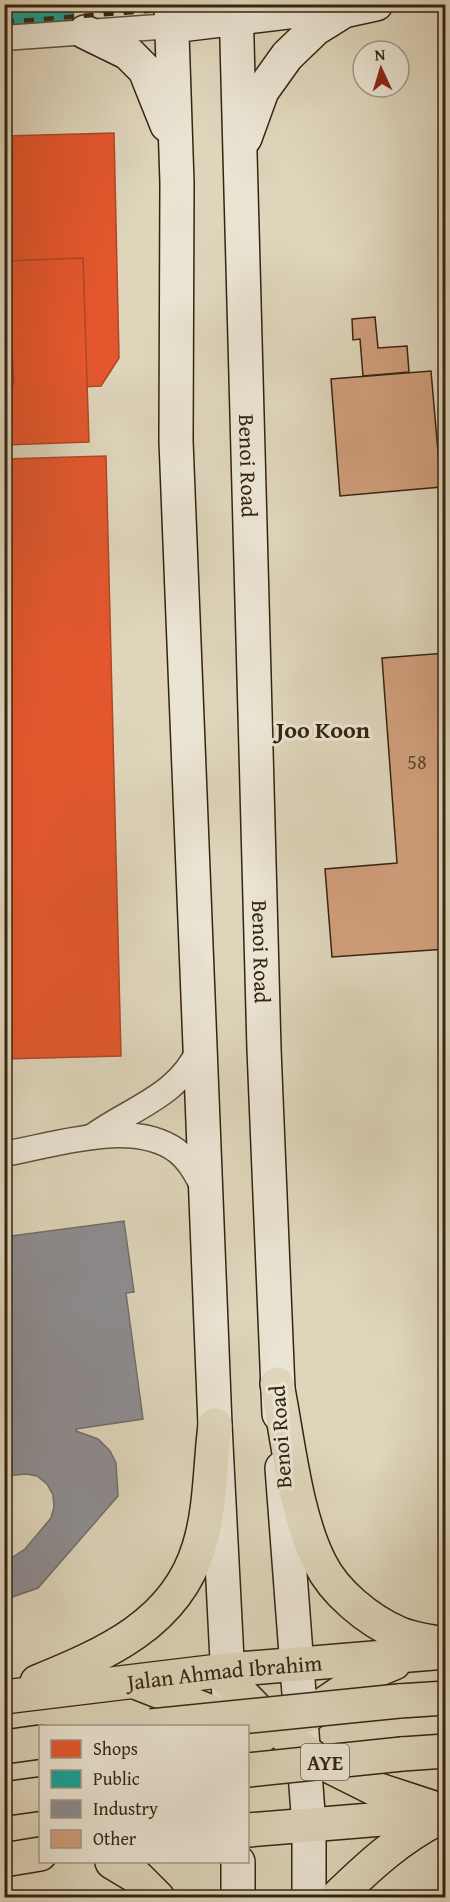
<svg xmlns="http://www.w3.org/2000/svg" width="450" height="1902" viewBox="0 0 450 1902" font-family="'Gentium Book Plus',serif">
<rect width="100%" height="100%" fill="#ded5bb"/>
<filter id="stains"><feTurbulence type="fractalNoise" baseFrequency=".00333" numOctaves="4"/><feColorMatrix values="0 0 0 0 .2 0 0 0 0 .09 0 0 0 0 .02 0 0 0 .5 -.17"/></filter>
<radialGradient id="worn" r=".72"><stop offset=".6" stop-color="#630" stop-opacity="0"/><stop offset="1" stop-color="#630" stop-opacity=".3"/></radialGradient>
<g fill="#e4572e" stroke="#af4825" stroke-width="1.5">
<path d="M114,133L119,358L101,386L42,389L21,367L8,271H4V136Z"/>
<path d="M83,258L89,442L4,445V261Z"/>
<path d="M4,340L12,356L14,382L4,412Z"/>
<path d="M106,456L121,1056L4,1059V459Z"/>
</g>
<path fill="#17a398" stroke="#207d6f" stroke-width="1.5" d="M4,4H87L73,5L74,25L4,30Z"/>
<path fill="#8d8d92" stroke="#726e6b" stroke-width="1.5" d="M124,1221L134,1292L126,1293L143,1419L76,1429V1431L98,1439L110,1451L116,1463L118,1496L38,1588L4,1600V1563L25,1549L51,1518L54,1507L53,1495L47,1484L37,1476L26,1474L4,1476V1237Z"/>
<g fill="#d19e7c" stroke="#342510" stroke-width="1.5">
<path d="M375,317L378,348L407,346L409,372L363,376L360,339L353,340L352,319Z"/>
<path d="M431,371L441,487L340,496L331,379Z"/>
<path d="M446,653V949L332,957L325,869L397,863L382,658Z"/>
</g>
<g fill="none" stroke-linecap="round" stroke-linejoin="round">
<defs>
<g id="minor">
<path d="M4,38L172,26"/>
<path d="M94,1135C134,1107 180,1095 200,1047"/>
<path d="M4,1154C56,1145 132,1118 177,1151C190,1161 197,1176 204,1189"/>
</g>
<g id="secondary">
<path d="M171,4L177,183L176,441L215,1425L229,1699"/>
<path id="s1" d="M236,4L264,1049L279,1414"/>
<path d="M172,26L346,5"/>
<path d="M85,32L128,53L145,70L167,125"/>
<path d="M245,138L262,91L287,56L315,29L344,11L376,4"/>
<path d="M282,1468L309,1826V1898"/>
<path d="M238,1862V1898"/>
</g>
<g id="primary">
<path d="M277,1384C288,1439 295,1514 320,1563C334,1592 368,1620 398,1633C411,1639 428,1641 443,1644"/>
<path d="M228,1680L273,1726L315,1759L373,1788L446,1812"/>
<path d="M37,1682C105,1654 176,1624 199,1547C211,1509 210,1464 215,1425"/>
<path d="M140,1684L237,1722"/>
<path id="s2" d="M4,1697L227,1670L446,1652"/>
<path d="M308,1715L370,1673L394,1663"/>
<path d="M248,1748L289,1711"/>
<path d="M248,1830L432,1815"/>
<path d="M4,1860L40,1854"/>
<path d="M112,1862L137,1877L158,1898"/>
<path d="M336,1898C368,1867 399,1838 439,1818"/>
</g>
<g id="motorway">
<path d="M399,1701L446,1698"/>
<path d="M4,1747L40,1742"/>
<path d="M402,1754L446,1751"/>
<path d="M4,1799L40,1794"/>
</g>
</defs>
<use href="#minor" stroke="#5e513b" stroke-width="27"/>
<use href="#secondary" stroke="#342510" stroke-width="36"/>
<use href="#primary" stroke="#342510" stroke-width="36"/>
<use href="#motorway" stroke="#342510" stroke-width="36"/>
<use href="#minor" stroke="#eae4d3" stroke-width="24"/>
<use href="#secondary" stroke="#eae4d3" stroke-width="33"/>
<use href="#primary" stroke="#ded5bb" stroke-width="33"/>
<use href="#motorway" stroke="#ded5bb" stroke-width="33"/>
<path stroke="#342510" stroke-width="4.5" stroke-dasharray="10 10" stroke-linecap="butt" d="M4,22L237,4"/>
<defs>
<g id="motorway-bridge">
<path d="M151,1726L399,1701"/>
<path d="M248,1770L402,1754"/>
</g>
</defs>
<use href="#motorway-bridge" stroke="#342510" stroke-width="36" stroke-linecap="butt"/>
<use href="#motorway-bridge" stroke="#ded5bb" stroke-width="33"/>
</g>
<g text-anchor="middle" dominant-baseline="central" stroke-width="6" stroke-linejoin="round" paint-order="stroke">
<g font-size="20" fill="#5b432b">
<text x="417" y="761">58</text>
</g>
<rect fill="#eae4d3" stroke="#6b5e4a" stroke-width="1.5" x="301" y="1744" width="48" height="36" rx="4.5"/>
<g font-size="21" font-weight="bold" fill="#342510">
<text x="325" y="1762">AYE</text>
</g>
<g font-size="22" fill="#342510" stroke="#eae4d3">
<text stroke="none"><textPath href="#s1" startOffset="462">Benoi Road</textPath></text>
<text stroke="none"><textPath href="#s1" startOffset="948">Benoi Road</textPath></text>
<text transform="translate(280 1437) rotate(-94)">Benoi Road</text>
<text stroke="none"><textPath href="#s2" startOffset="222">Jalan Ahmad Ibrahim</textPath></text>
</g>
<g font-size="24" font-weight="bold" fill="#342510" stroke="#eae4d3">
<text x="323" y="729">Joo Koon</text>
</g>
</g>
<rect width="450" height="1902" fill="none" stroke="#ded5bb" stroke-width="24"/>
<rect x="6" y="6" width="438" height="1890" fill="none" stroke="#342510" stroke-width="3"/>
<rect x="12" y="12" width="426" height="1878" fill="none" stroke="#342510" stroke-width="1.5"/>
<rect x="39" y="1725" width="210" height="138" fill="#eae4d3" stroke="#a19885" stroke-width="1.5"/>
<rect x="51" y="1740" width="30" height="18" fill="#e4572e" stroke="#a19885" stroke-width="1.5"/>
<text x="93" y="1755" font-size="18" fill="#342510">Shops</text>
<rect x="51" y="1770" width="30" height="18" fill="#17a398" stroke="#a19885" stroke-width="1.5"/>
<text x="93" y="1785" font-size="18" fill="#342510">Public</text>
<rect x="51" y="1800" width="30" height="18" fill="#8d8d92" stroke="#a19885" stroke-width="1.5"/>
<text x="93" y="1815" font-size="18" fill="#342510">Industry</text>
<rect x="51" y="1830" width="30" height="18" fill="#d19e7c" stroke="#a19885" stroke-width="1.5"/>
<text x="93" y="1845" font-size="18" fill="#342510">Other</text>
<g transform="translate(381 69) rotate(356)"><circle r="28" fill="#eae4d3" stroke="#a19885" stroke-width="1.5"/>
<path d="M0-4.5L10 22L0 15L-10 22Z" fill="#8f2418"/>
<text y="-9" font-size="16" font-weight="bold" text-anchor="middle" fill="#342510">N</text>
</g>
<rect width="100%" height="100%" filter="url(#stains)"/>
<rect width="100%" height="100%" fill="url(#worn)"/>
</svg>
